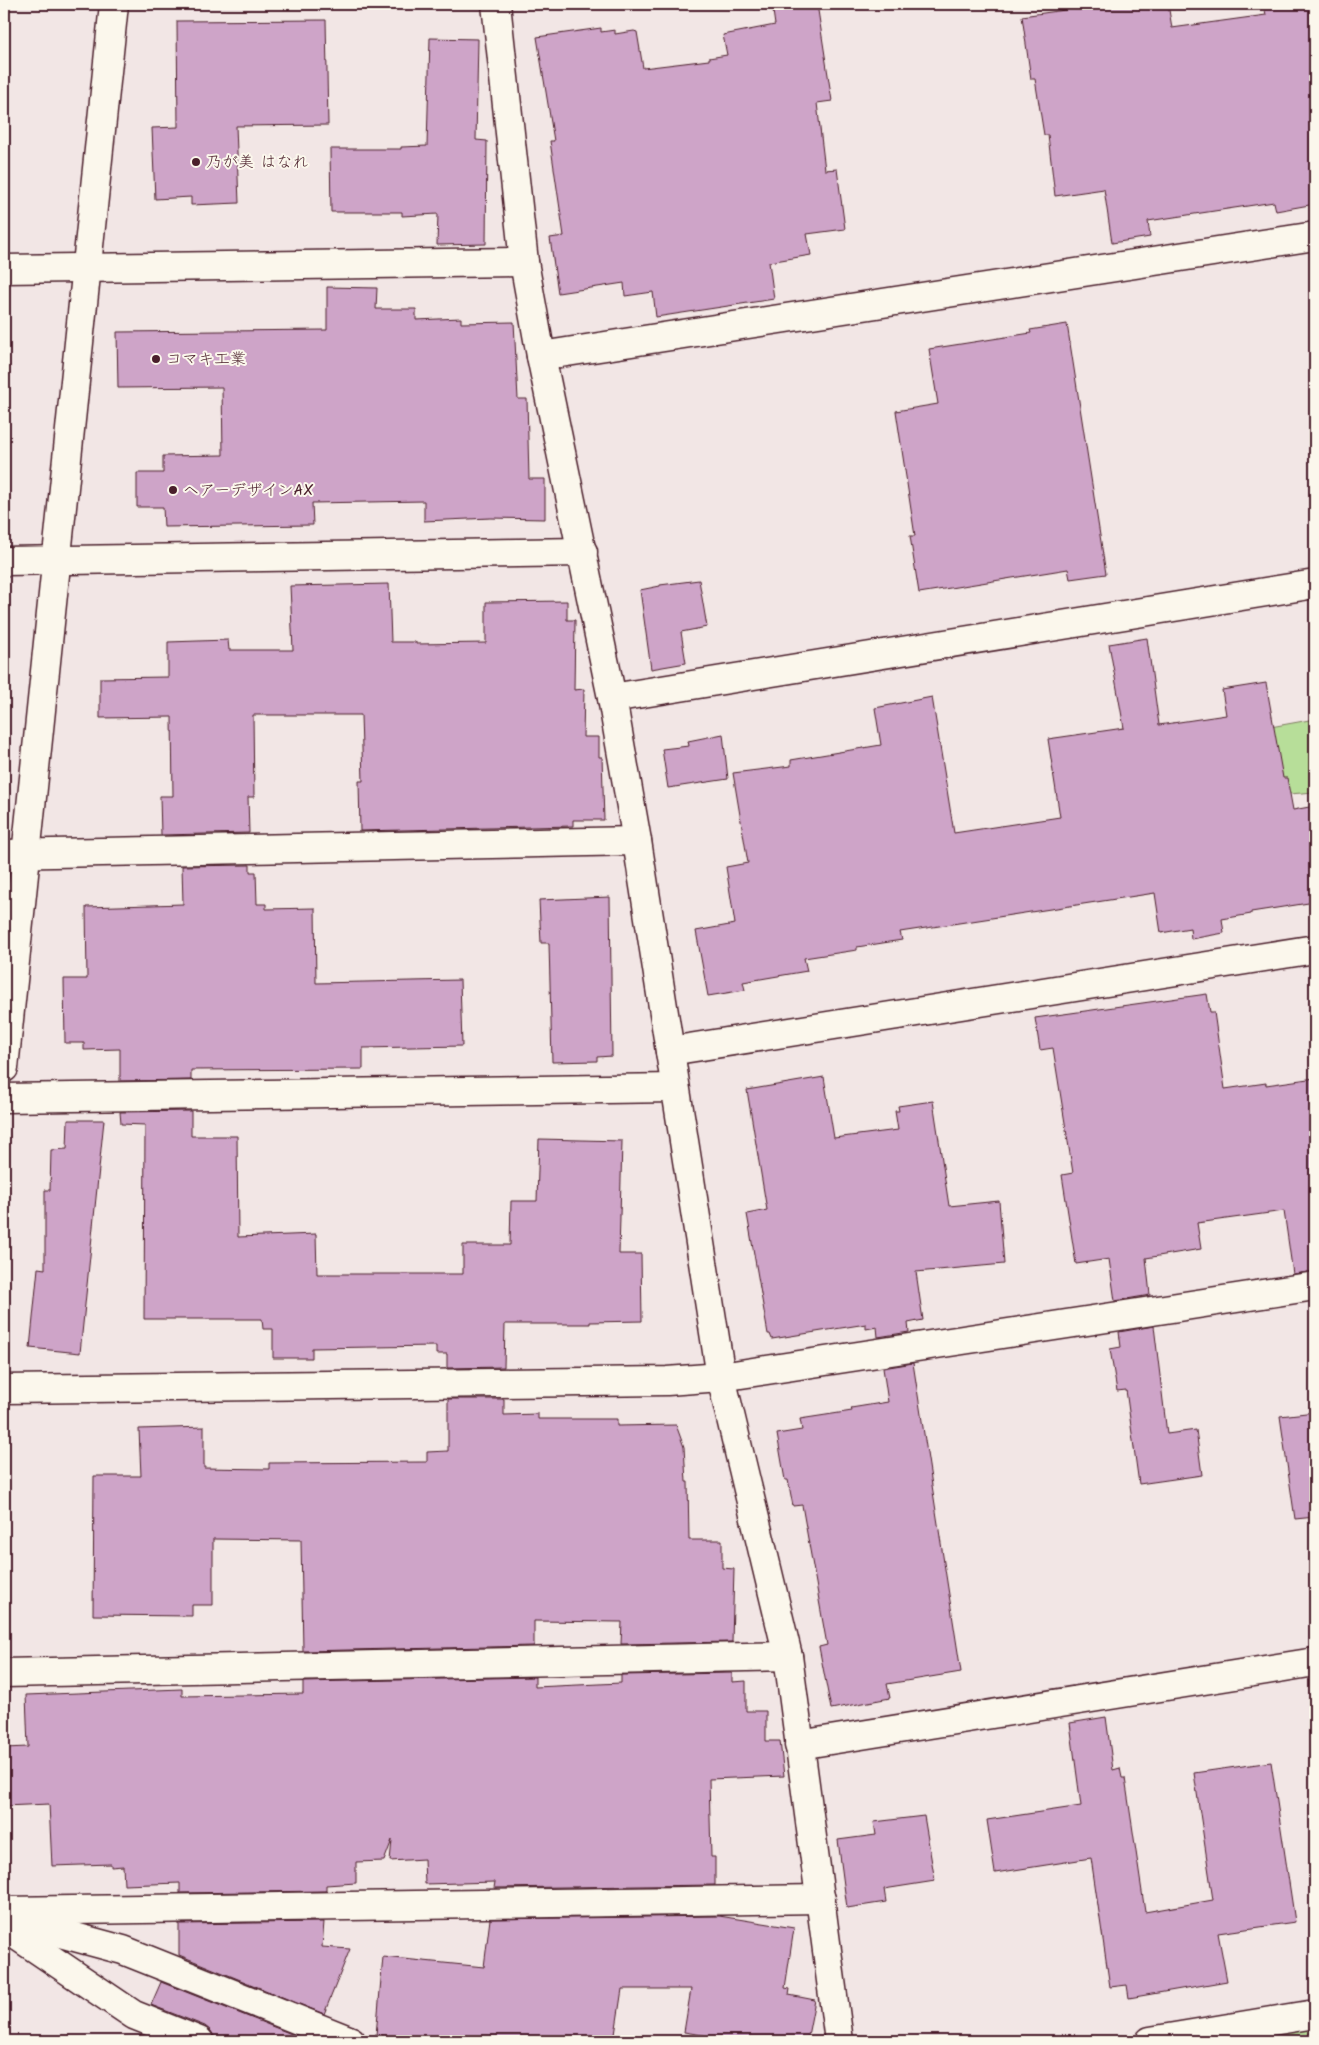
<svg xmlns="http://www.w3.org/2000/svg" width="1319" height="2045" viewBox="0 0 1319 2045" font-family="Kalam,'Klee One',sans-serif">
<rect width="100%" height="100%" fill="#f2e6e5"/>
<filter id="ink" filterUnits="userSpaceOnUse"><feTurbulence type="fractalNoise" baseFrequency=".02" numOctaves="2"/><feDisplacementMap in="SourceGraphic" scale="10" xChannelSelector="R" yChannelSelector="G"/><feConvolveMatrix kernelMatrix="1 2 1 2 8 2 1 2 1" color-interpolation-filters="sRGB"/></filter>
<g filter="url(#ink)">
<g fill="#b7de99" stroke="#807e62">
<path d="M1315,719V792L1276,795L1265,728Z"/>
<path d="M1315,2027V2041H1220Z"/>
</g>
<g fill="#cea4c8" stroke="#4a1f2b">
<path d="M772,4H817L832,101L817,103L825,170L837,169L845,229L807,234L811,255L769,262L774,299L656,317L653,292L625,296L624,283L558,293L550,238L564,236L550,141H554L537,37L601,28V32L615,30V34L634,31L637,32L643,68L709,60V58L727,55L723,35L775,25Z"/>
<path d="M1072,4H1168L1172,28L1266,15L1264,4H1315V204L1276,211L1274,202L1148,221L1150,237L1112,243L1104,189L1055,196L1048,135H1044L1035,79H1031L1022,16L1072,9Z"/>
<path d="M326,20L328,125L236,126L239,203L191,205V197L155,199L152,128L178,127L177,21Z"/>
<path d="M430,38L478,39L476,140L487,141L486,244L437,245L438,214L402,216V212H331L330,149H401V147L427,146Z"/>
<path d="M327,287L377,288L376,309H416V320L461,318V323L514,322L518,399H527L529,479H545V519L491,518L424,521V501L312,503L313,525L164,527L163,507H137V473H163V456L223,455L222,387L118,388L117,332L327,330Z"/>
<path d="M1067,324L1106,574L1070,579L1068,569L919,593L910,536H915L896,411L938,404L929,349L1031,333L1030,330Z"/>
<path d="M699,580L707,627L681,632L686,663L651,669L640,590L660,586V585Z"/>
<path d="M389,584L391,642H416V644L486,643V602L567,601V620H575L574,690L584,689L583,737H599V757H602L604,820H573V826L360,831L359,781H363L361,715H253L254,797H248L249,833L161,835L160,796H173L172,717L100,718V678L168,677V642L228,640L229,650H293L290,586Z"/>
<path d="M1147,638L1159,725L1226,715L1222,690L1266,683L1283,778H1287L1293,810L1315,806V902L1251,912V914L1222,919L1224,933L1191,939L1190,928L1161,933L1155,893L900,932L902,940L857,947V950L804,958L807,971L743,982L745,990L708,996L696,931L735,924L726,867L748,863L733,773L791,766V760L881,745L875,708L932,697L954,833L1060,817L1048,739L1124,728L1109,644Z"/>
<path d="M723,734L728,779L668,788L662,749L689,746L688,741Z"/>
<path d="M250,865V872H256L257,904H266V909L315,908L316,983L460,980L462,1046L363,1048V1069L191,1070V1080L120,1081V1049L84,1050V1043H65L64,979H87L86,907L183,904L182,866Z"/>
<path d="M610,897L612,1056L597,1057V1061L552,1062L549,943H541L539,900Z"/>
<path d="M1207,994L1210,1012H1214L1225,1089L1266,1083V1085L1315,1078V1271L1293,1274L1284,1211L1197,1223L1201,1249L1146,1258L1150,1295L1115,1301L1109,1259L1076,1264L1062,1175L1073,1173L1053,1048L1040,1050L1035,1018Z"/>
<path d="M824,1077L834,1138L898,1130L895,1111H899L898,1106L933,1101L949,1206L999,1201L1004,1264L916,1272L923,1320L908,1323L909,1332L878,1337L877,1327L866,1329V1324L772,1339L770,1334H768L747,1214L767,1210L747,1090Z"/>
<path d="M191,1111V1136H237L238,1237L316,1234L317,1274H463V1245H510L511,1201H537L539,1139L622,1141L619,1254H641L642,1321L590,1322V1324H505L504,1367L447,1368V1354H436V1346L312,1348V1358H273V1329H263L262,1319H144L145,1125L121,1124L120,1112Z"/>
<path d="M68,1120H104L80,1353L30,1348L38,1268L45,1269V1190H50L51,1150L67,1149Z"/>
<path d="M1154,1326L1167,1434L1196,1430L1202,1475L1139,1484L1126,1390L1117,1391L1110,1349L1121,1347L1119,1332Z"/>
<path d="M913,1363L961,1672L887,1684L890,1698L831,1709L819,1647L827,1645L802,1505L793,1506L788,1480H785L777,1434L802,1430L800,1419L852,1411L851,1408L888,1402L883,1368Z"/>
<path d="M448,1399H504V1415L538,1414V1419H617V1426L676,1425L684,1447L686,1482H688L689,1540H722V1568L734,1569L732,1642L621,1644L622,1622L534,1621V1646L303,1651L301,1540L213,1539V1605H192V1616L93,1615L94,1476H141L139,1429L204,1427V1468L269,1469V1463L427,1462V1452L448,1451Z"/>
<path d="M1315,1412V1517L1295,1519L1280,1416Z"/>
<path d="M732,1673V1682L746,1681V1711H766V1741H780L784,1776L709,1779L711,1857H715V1885L494,1888L495,1882L425,1884L424,1859L390,1861L392,1840L384,1861L356,1862V1883L326,1885V1891L180,1893V1883L124,1885L123,1866L111,1867V1864L52,1866L49,1804L4,1806V1748L28,1747L26,1695L182,1689V1696L303,1694V1682L535,1677V1687L621,1683V1675Z"/>
<path d="M1106,1717L1113,1770L1120,1768L1122,1778H1125L1145,1912L1213,1900L1194,1773L1271,1762L1295,1922L1218,1933L1227,1981L1129,1998L1127,1985L1110,1987L1091,1858L995,1873L987,1820L1081,1806L1070,1723Z"/>
<path d="M924,1816L935,1881L884,1889L886,1902L847,1908L838,1840L876,1835L874,1822Z"/>
<path d="M719,1916L794,1928L785,1988L790,1989L789,1995L815,2000L807,2041H739L684,2032L691,1989H622L614,2041H440L376,2035L383,1957L484,1967L490,1919Z"/>
<path d="M324,1922L322,1947L350,1949L324,2014L179,1955V1924Z"/>
<path d="M161,1982L309,2041H226L214,2036L211,2031L205,2026L151,2005Z"/>
</g>
<g fill="none" stroke-linecap="round" stroke-linejoin="round">
<defs>
<g id="minor">
<path d="M496,4L524,262L541,356L612,698L637,841L721,1377L788,1656L839,2041"/>
<path d="M4,269L524,262"/>
<path d="M541,356L1315,236"/>
<path d="M4,561L583,552"/>
<path d="M612,698L1315,584"/>
<path d="M4,854L637,841"/>
<path d="M670,1051L1315,949"/>
<path d="M4,1068L114,4"/>
<path d="M4,1098L675,1088"/>
<path d="M4,1389L667,1381L721,1377L1315,1286"/>
<path d="M4,1673L788,1656"/>
<path d="M799,1745L1315,1662"/>
<path d="M4,1911L821,1899"/>
<path d="M12,1920L123,1950L351,2041"/>
<path d="M4,1927L134,2015L199,2041"/>
<path d="M1150,2041L1315,2014"/>
</g>
</defs>
<use href="#minor" stroke="#4a1f2b" stroke-width="31"/>
<use href="#minor" stroke="#fbf7ec" stroke-width="28"/>
</g>
</g>
<g fill="#4a1f2b" stroke="#fbf7ec" stroke-width="2">
<circle cx="196" cy="162" r="5"/>
<circle cx="156" cy="359" r="5"/>
<circle cx="173" cy="490" r="5"/>
</g>
<g text-anchor="middle" dominant-baseline="central" stroke-width="4" stroke-linejoin="round" paint-order="stroke">
<g font-size="16" fill="#4a1f2b" stroke="#fbf7ec" text-anchor="start">
<text x="206" y="162">乃が美 はなれ</text>
<text x="166" y="359">コマキ工業</text>
<text x="183" y="490">ヘアーデザインAX</text>
</g>
</g>
<rect width="1319" height="2045" fill="none" stroke="#fbf7ec" stroke-width="20"/>
<rect x="10" y="10" width="1299" height="2025" fill="none" stroke="#4a1f2b" stroke-width="2" filter="url(#ink)"/>
</svg>
